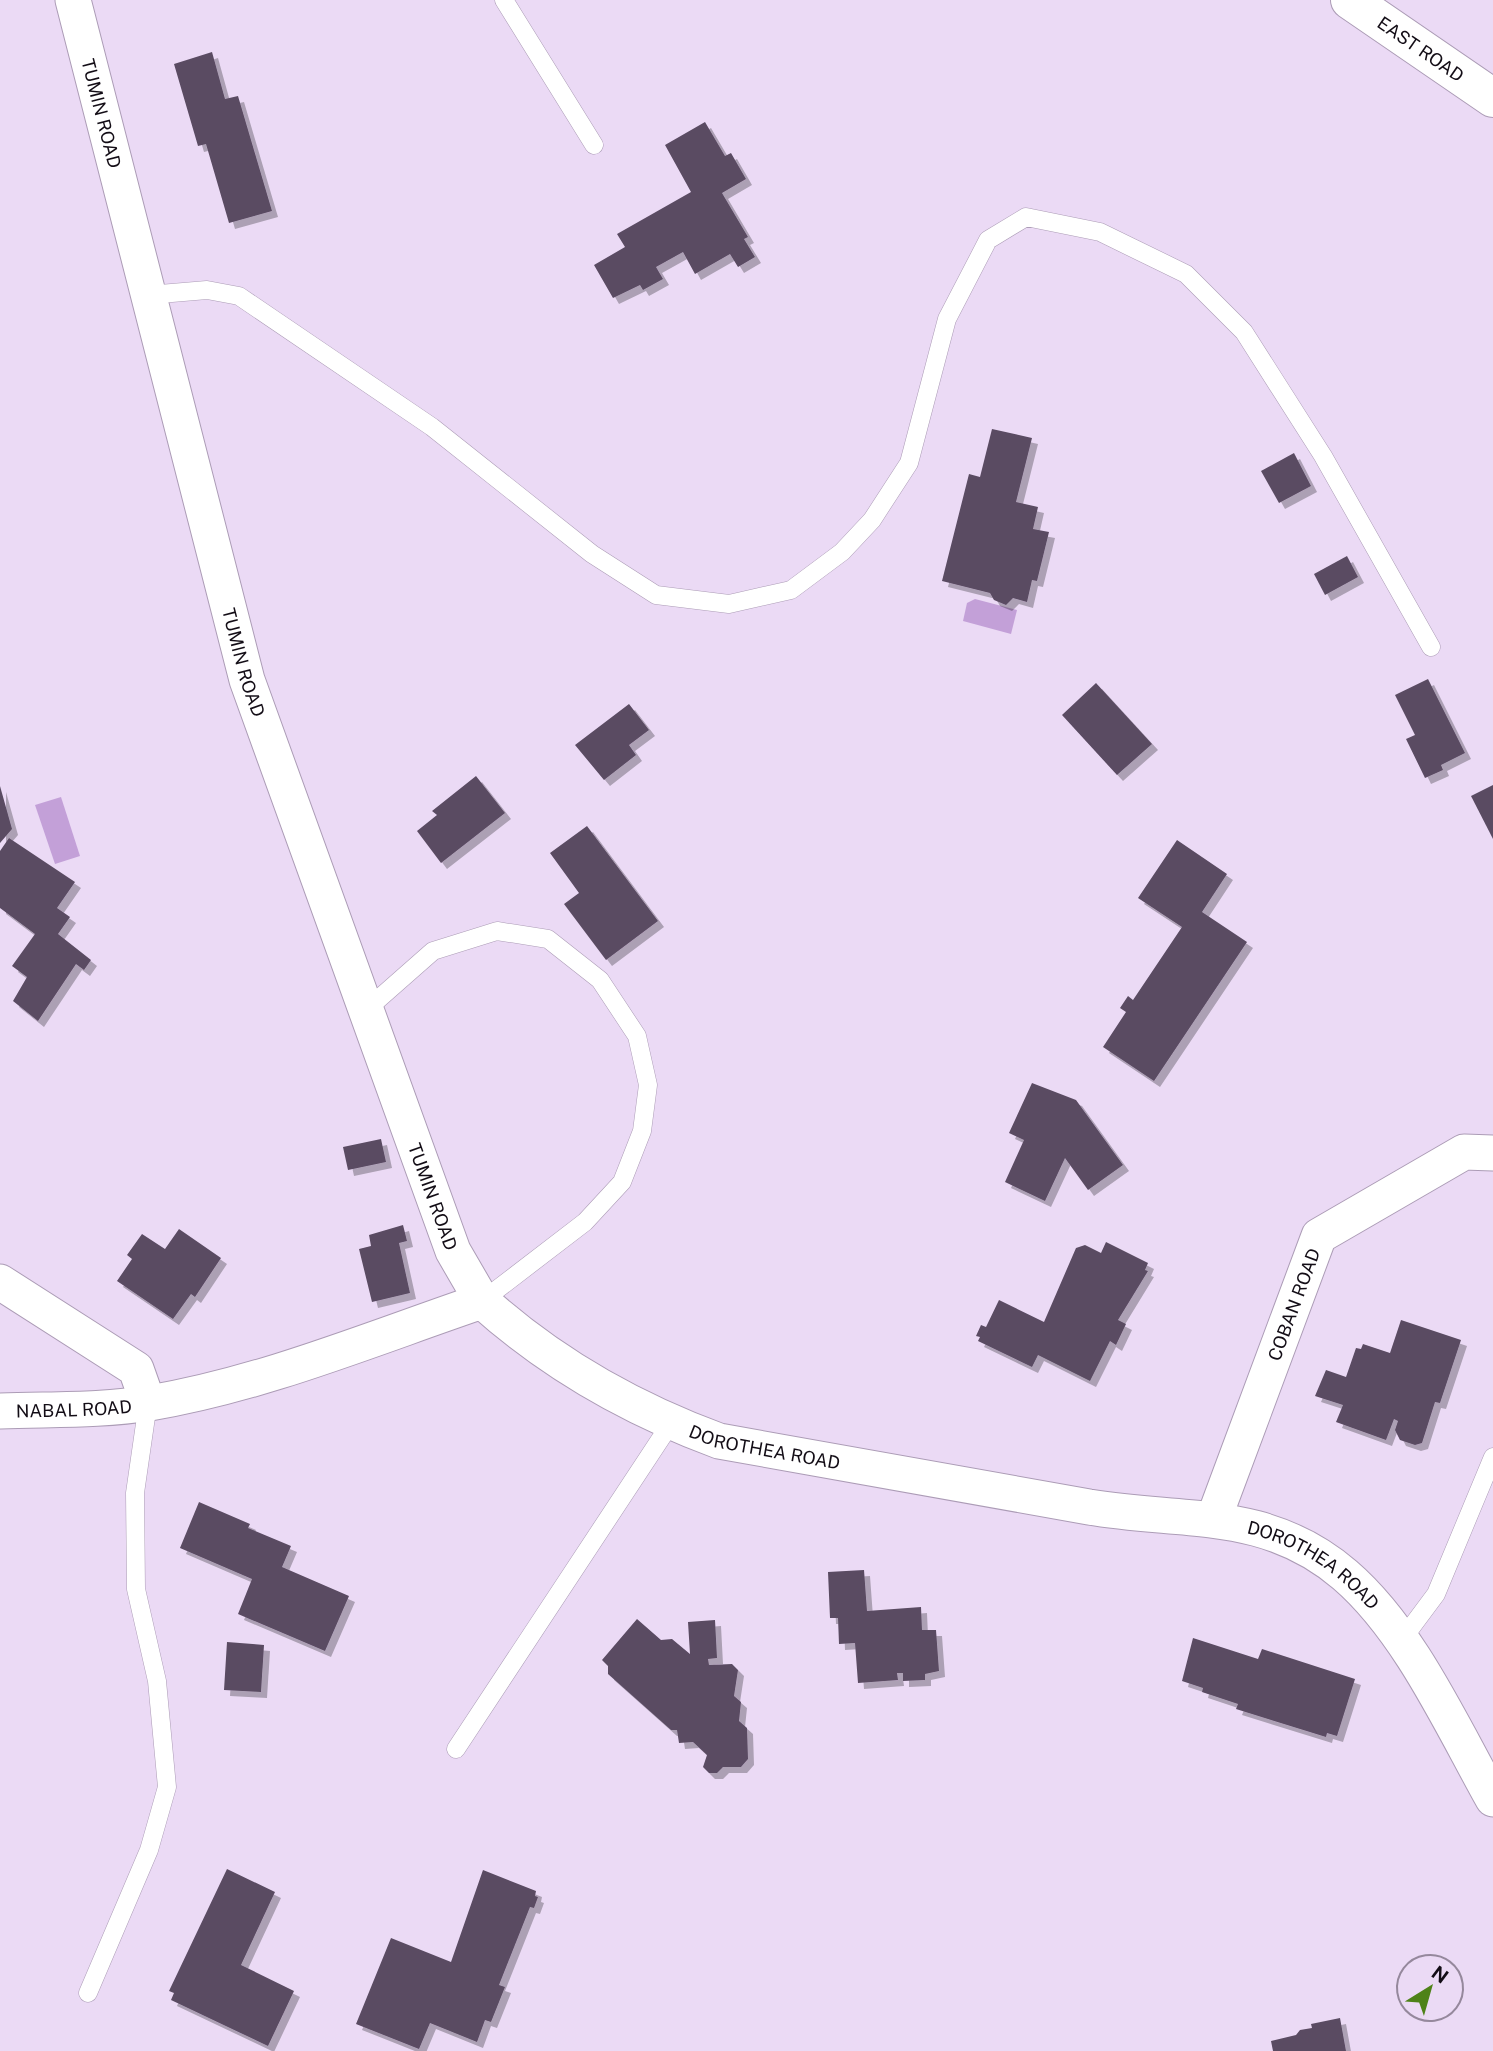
<svg xmlns="http://www.w3.org/2000/svg" width="1493" height="2051" viewBox="0 0 1493 2051" font-family="'Public Sans',sans-serif">
<defs>
<filter id="shadow"><feDropShadow dx="6" dy="6" stdDeviation="0" flood-color="#0004"/></filter>
</defs>
<rect width="100%" height="100%" fill="#ebdaf5"/>
<g fill="#c3a0d8">
<path d="M975,599L1017,610L1011,634L963,621L967,603Z"/>
<path d="M61,797L80,856L55,864L35,805Z"/>
</g>
<g fill="#5a4b62" filter="url(#shadow)">
<path d="M212,52L225,99L238,96L272,211L229,223L206,144L198,146L174,64Z"/>
<path d="M705,122L725,156L731,153L746,179L722,193L748,237L744,239L755,257L738,267L730,254L695,274L683,252L656,267L663,279L643,290L640,285L613,298L594,265L625,247L617,234L691,192L665,145Z"/>
<path d="M992,429L1032,438L1016,502L1038,507L1033,529L1049,532L1037,581L1032,580L1027,602L1013,598L1006,605L994,600L990,593L942,581L969,474L980,477Z"/>
<path d="M1294,453L1311,486L1279,503L1261,471Z"/>
<path d="M1347,556L1358,577L1325,595L1314,574Z"/>
<path d="M1428,679L1465,753L1441,765L1443,770L1425,778L1406,739L1415,735L1395,695Z"/>
<path d="M1096,683L1152,744L1117,775L1062,715Z"/>
<path d="M629,704L649,730L629,745L636,755L604,780L575,745Z"/>
<path d="M476,776L505,813L441,863L417,831L437,815L432,811Z"/>
<path d="M1493,785V839L1471,796Z"/>
<path d="M0,786L12,829L0,843Z"/>
<path d="M587,826L658,921L606,960L564,904L579,893L550,853Z"/>
<path d="M9,838L75,882L57,908L70,917L58,934L91,960L84,970L76,964L38,1021L13,1001L27,977L12,966L35,934L0,908V851Z"/>
<path d="M1177,840L1227,874L1202,912L1247,942L1154,1081L1103,1047L1126,1012L1120,1008L1128,996L1133,1000L1182,927L1138,898Z"/>
<path d="M1032,1083L1076,1100L1123,1165L1088,1190L1065,1158L1045,1201L1005,1182L1024,1140L1009,1133Z"/>
<path d="M381,1139L386,1162L348,1170L343,1147Z"/>
<path d="M403,1225L407,1241L399,1243L410,1293L372,1302L359,1249L371,1246L369,1235Z"/>
<path d="M179,1229L221,1258L195,1297L191,1294L173,1319L117,1281L132,1259L127,1255L142,1234L165,1249Z"/>
<path d="M1106,1242L1148,1263L1145,1270L1148,1271L1118,1320L1126,1324L1116,1345L1110,1341L1090,1381L1038,1355L1032,1367L978,1341L980,1337L976,1336L981,1325L986,1327L999,1300L1044,1322L1076,1248L1085,1245L1101,1253Z"/>
<path d="M1401,1320L1461,1340L1440,1403L1435,1402L1422,1443L1415,1445L1400,1440L1395,1430L1398,1421L1394,1419L1386,1440L1336,1422L1343,1405L1315,1396L1326,1370L1346,1377L1356,1348L1361,1349L1363,1344L1390,1353Z"/>
<path d="M199,1502L250,1524L248,1528L291,1546L282,1567L349,1596L325,1651L238,1614L252,1579L180,1548Z"/>
<path d="M864,1570L867,1611L921,1607L922,1630H936L939,1671L925,1674V1680L903,1681V1673H897L898,1680L858,1683L855,1643L839,1644L838,1618H830L828,1572Z"/>
<path d="M637,1619L661,1640L672,1639L690,1654L688,1622L715,1620L717,1658L708,1659L709,1665L732,1664L738,1670L734,1696L741,1702L739,1721L747,1728L748,1759L741,1767H723L717,1773H709L703,1767L707,1755L693,1742L679,1743L677,1730H671L608,1674V1666L602,1660Z"/>
<path d="M1193,1638L1258,1659L1262,1649L1355,1679L1337,1736L1327,1733L1326,1737L1236,1709L1238,1704L1202,1692L1203,1688L1182,1681Z"/>
<path d="M227,1642L264,1645L261,1692L224,1690Z"/>
<path d="M227,1869L275,1892L241,1965L294,1991L268,2046L171,2000L174,1993L169,1991Z"/>
<path d="M483,1870L536,1891L535,1896L538,1897L534,1908L530,1907L499,1985L505,1987L491,2022L485,2020L477,2042L430,2023L419,2049L356,2024L391,1938L451,1962Z"/>
<path d="M1340,2018L1346,2051H1273L1271,2041L1296,2035L1300,2030L1312,2028L1311,2024Z"/>
</g>
<g fill="none" stroke-linecap="round" stroke-linejoin="round">
<defs>
<g id="service">
<path d="M504,0L594,145"/>
<path d="M148,295L207,290L239,296L432,427L592,554L656,595L729,604L791,590L842,552L872,520L909,463L947,319L988,240L1026,217L1100,232L1186,274L1244,332L1323,456L1431,647"/>
<path d="M366,1010L433,951L497,931L548,939L600,980L637,1036L648,1085L642,1131L622,1182L585,1222L482,1301"/>
<path d="M1401,1641L1436,1594L1493,1457"/>
<path d="M456,1749L671,1423"/>
<path d="M88,1993L149,1850L167,1787L157,1681L136,1589L135,1493L148,1403"/>
</g>
<g id="minor">
<path id="s1" d="M73,0L247,680L453,1251L482,1301"/>
<path d="M0,1282L136,1369L148,1403"/>
<path id="s2" d="M0,1411C49,1409 101,1411 150,1403C263,1384 373,1338 482,1301C552,1364 632,1409 719,1441C843,1463 966,1485 1089,1507C1182,1523 1266,1507 1345,1575C1409,1630 1452,1726 1493,1799"/>
<path id="s3" d="M1214,1518L1319,1236L1464,1152L1493,1153"/>
</g>
<g id="tertiary">
<path id="s4" d="M1350,0L1493,98"/>
</g>
</defs>
<use href="#service" stroke="#ac9cb6" stroke-width="19"/>
<use href="#minor" stroke="#ac9cb6" stroke-width="37"/>
<use href="#tertiary" stroke="#ac9cb6" stroke-width="40"/>
<use href="#service" stroke="#fff" stroke-width="18"/>
<use href="#minor" stroke="#fff" stroke-width="35"/>
<use href="#tertiary" stroke="#fff" stroke-width="38"/>
</g>
<g text-anchor="middle" dominant-baseline="central" stroke-width="7" stroke-linejoin="round" paint-order="stroke">
<g font-size="18" fill="#130d16" stroke="#ebdaf5">
<text stroke="none"><textPath href="#s4" startOffset="86">EAST ROAD</textPath></text>
<text stroke="none"><textPath href="#s1" startOffset="117">TUMIN ROAD</textPath></text>
<text stroke="none"><textPath href="#s1" startOffset="684">TUMIN ROAD</textPath></text>
<text stroke="none"><textPath href="#s1" startOffset="1251">TUMIN ROAD</textPath></text>
<text stroke="none"><textPath href="#s3" startOffset="228">COBAN ROAD</textPath></text>
<text stroke="none"><textPath href="#s2" startOffset="74">NABAL ROAD</textPath></text>
<text stroke="none"><textPath href="#s2" startOffset="821">DOROTHEA ROAD</textPath></text>
<text stroke="none"><textPath href="#s2" startOffset="1388">DOROTHEA ROAD</textPath></text>
</g>
</g>
<g transform="translate(1430 1988) rotate(37)"><circle r="33" fill="#ebdaf5" stroke="#95889c" stroke-width="2"/>
<path d="M0-5L12 26L0 18L-12 26Z" fill="#4e8218"/>
<text y="-10" font-size="19" font-weight="bold" text-anchor="middle" fill="#130d16">N</text>
</g>
</svg>
